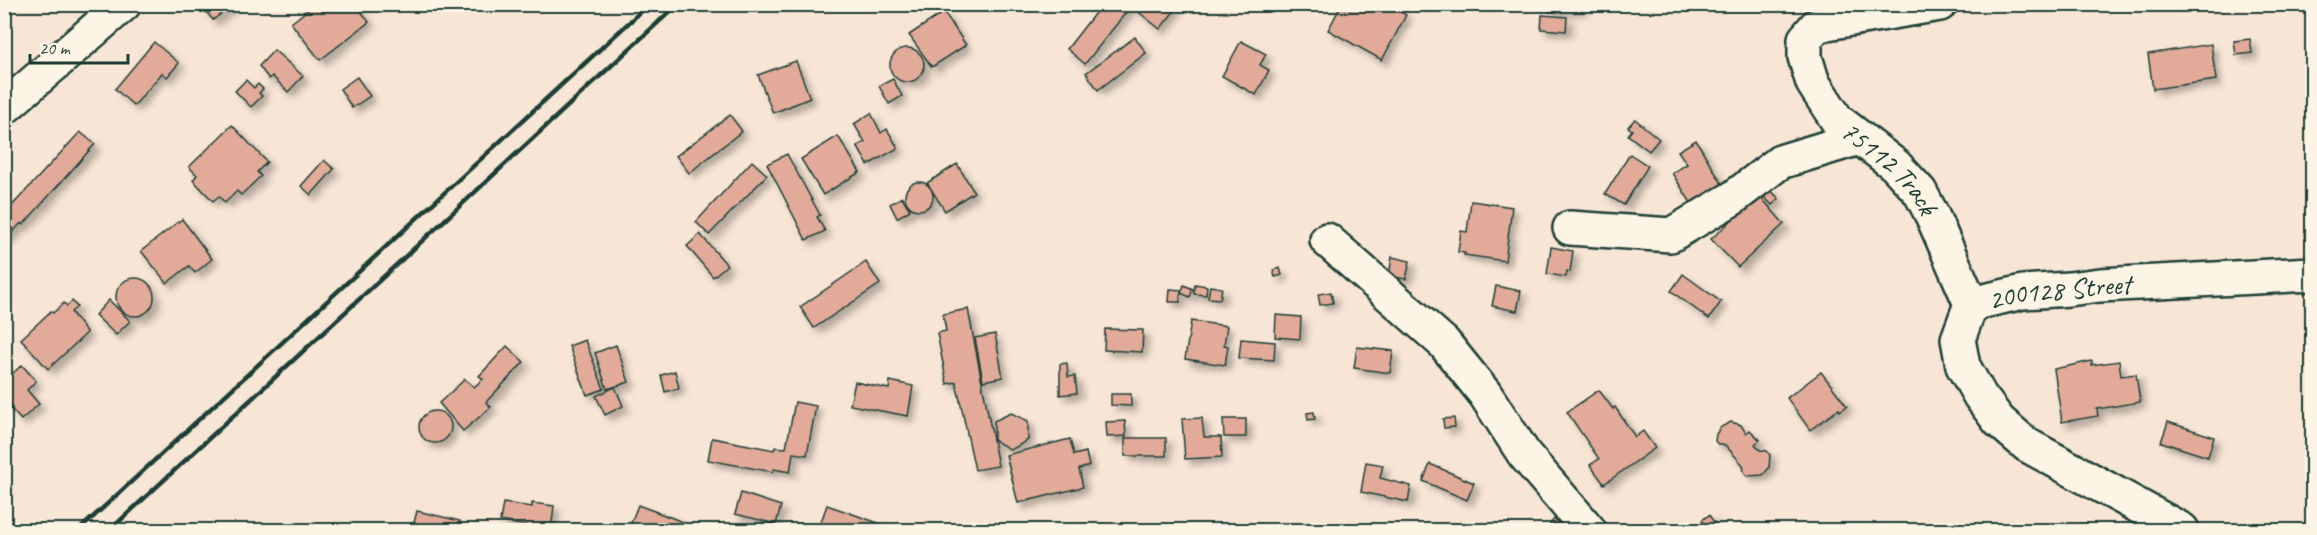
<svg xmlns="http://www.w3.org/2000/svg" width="2317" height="535" viewBox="0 0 2317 535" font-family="Caveat,sans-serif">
<defs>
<filter id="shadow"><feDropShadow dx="5.5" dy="5.5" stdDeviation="3" flood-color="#0004"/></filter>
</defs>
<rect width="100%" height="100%" fill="#f7e6d6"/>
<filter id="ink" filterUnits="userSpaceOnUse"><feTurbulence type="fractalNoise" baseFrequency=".0167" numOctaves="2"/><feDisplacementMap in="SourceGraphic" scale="12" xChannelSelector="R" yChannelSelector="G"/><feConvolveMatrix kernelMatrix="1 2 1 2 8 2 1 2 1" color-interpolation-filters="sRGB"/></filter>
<g filter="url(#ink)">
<g fill="#e2ab99" stroke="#1f3d34" stroke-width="1.5" filter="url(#shadow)">
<path d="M205,4H232V5L213,20L202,7Z"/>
<path d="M315,4H356L369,22L320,60L291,23Z"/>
<path d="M1102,4H1171L1176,9L1160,29L1131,6L1085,64L1067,49Z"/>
<path d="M1342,4H1388L1406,15L1382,60L1328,30Z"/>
<path d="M1548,4H1583L1584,8L1549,12Z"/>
<path d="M944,12L966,45L932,67L909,35Z"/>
<path d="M1542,15L1567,17L1566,31L1541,29Z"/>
<path d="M1135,37L1146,53L1098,90L1086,73Z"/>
<path d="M2250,39L2252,53L2236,55L2234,41Z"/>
<path d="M1241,41L1266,54L1260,65L1269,70L1256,95L1222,76Z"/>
<path d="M154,42L179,63L167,77L162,73L134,106L115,89Z"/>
<path d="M2211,44L2216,80L2153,89L2148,54Z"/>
<circle cx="907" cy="65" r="17"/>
<path d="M274,50L303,76L288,92L272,76L269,79L259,66Z"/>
<path d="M796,61L810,98L773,113L758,75Z"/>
<path d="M357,77L370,96L352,108L340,89Z"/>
<path d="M893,79L902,96L889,104L879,86Z"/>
<path d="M246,80L254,88L258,84L263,89L259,93L262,96L251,107L235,91Z"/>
<path d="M871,113L881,133L887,129L898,148L868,165L857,146L865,142L854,124Z"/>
<path d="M730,115L742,131L689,173L676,156Z"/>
<path d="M1635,119L1659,139L1649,151L1628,135L1632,130L1628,127Z"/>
<path d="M232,125L267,162L257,172L261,176L241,195L237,191L225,203L219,196L213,201L193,180L197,175L189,167Z"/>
<path d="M80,132L95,144L23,225L21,223L4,242V206L9,209Z"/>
<path d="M838,136L860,172L823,195L801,159Z"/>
<path d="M1696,140L1724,187L1693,206L1672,173L1687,164L1678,151Z"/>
<path d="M787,154L820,215L817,217L825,231L806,240L767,164Z"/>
<path d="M1630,154L1648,166L1624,205L1605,194Z"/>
<path d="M324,160L334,169L311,195L301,186Z"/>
<path d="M752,161L767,175L709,235L696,222Z"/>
<path d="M957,164L974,192L945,211L927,183Z"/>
<circle cx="919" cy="196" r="14"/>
<path d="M1769,188L1779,199L1772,205L1762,195Z"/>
<path d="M1759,195L1784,224L1738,267L1711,239Z"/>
<path d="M902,197L910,210L897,218L890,204Z"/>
<path d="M1471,201L1512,207L1505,261L1464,255L1465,253L1458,252L1461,231L1467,232Z"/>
<path d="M182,219L212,259L195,273L189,266L167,283L141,251Z"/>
<path d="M700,234L727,265L713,277L687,246Z"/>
<path d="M1551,247L1573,251L1570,272L1567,271L1566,277L1547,274Z"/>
<path d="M1392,257L1410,261L1406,279L1389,276Z"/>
<path d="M866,262L880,284L814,328L800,307Z"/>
<path d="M1280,268L1282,275L1275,277L1273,270Z"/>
<path d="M1683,274L1721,302L1709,319L1671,291Z"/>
<circle cx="135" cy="297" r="19"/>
<path d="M1195,284L1207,286L1206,295L1194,294Z"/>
<path d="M1184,285L1193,289L1190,297L1181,293Z"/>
<path d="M1210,286L1222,288L1220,299L1208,298Z"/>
<path d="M1496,286L1521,291L1517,311L1492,306Z"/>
<path d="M1170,289L1181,290L1180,302H1169Z"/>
<path d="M1331,292L1333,303L1320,305L1318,294Z"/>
<path d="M109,300L130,321L116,335L95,315Z"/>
<path d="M72,301L77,307L71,312L87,333L48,369L21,339L51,311L53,313L64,303L67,306Z"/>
<path d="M968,309L998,466L975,470L956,382L947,384L937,333L946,331L943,314Z"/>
<path d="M1276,315L1301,317L1300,339L1275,337Z"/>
<path d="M1191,321L1227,326L1224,345L1228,346L1225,365L1185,359Z"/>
<path d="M1105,329L1143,330L1142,352L1104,350Z"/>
<path d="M995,334L1003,377L983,381L975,338Z"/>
<path d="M1241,339L1275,342L1274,360L1239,358Z"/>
<path d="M585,340L604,389L587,395L569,346Z"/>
<path d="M616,345L629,382L607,389L595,353Z"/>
<path d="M507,346L524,362L486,402L491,407L463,431L439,403L465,379L474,387L483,379L479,376Z"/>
<path d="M1357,347L1393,351L1390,373L1354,368Z"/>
<path d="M2092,361V365L2119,361L2121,376L2136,374L2140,402L2097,409L2098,416L2062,422L2054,369Z"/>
<path d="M1067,363L1068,377L1075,376L1077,393L1060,395V364Z"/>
<path d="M22,365L36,381L27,390L39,404L21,420L4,401V381Z"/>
<path d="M675,371L679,388L665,392L661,375Z"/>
<path d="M1821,372L1847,406L1840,411L1839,409L1810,430L1787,398Z"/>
<path d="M890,381L913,386L908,416L850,405L855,382L889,389Z"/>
<path d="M615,387L623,406L605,415L596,396Z"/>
<path d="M1599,390L1613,409L1615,407L1635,437L1643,431L1655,448L1604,484L1590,465L1599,459L1567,412Z"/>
<path d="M1111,394H1131V406L1111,405Z"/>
<path d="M795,402L816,406L807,455L793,453L790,472L774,469L773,472L708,460L712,438L774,450L775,447L786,448Z"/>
<circle cx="435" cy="427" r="16"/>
<path d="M1314,412L1315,419L1308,420L1307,413Z"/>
<path d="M1011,413L1028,421V440L1011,450L994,440V421Z"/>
<path d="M1202,418L1204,437H1221L1222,457L1185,459L1182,419Z"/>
<path d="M1454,418L1455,427L1444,428L1443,419Z"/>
<path d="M1223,419H1246V437H1224Z"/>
<path d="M1125,421L1126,436L1107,437L1106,422Z"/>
<path d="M1731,422L1741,425L1746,433L1750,430L1760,440L1755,444L1760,450L1767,451L1770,455L1769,468L1763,475L1748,476L1744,472L1743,465L1726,446L1718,444L1715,441L1716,434L1721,427Z"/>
<path d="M2168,422L2214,437L2208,457L2161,442Z"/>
<rect x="1125" y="438" width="41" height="18"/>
<path d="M1070,439L1074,455L1086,452L1089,466L1079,469L1083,487L1018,503L1006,455Z"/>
<path d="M1366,462L1383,465L1380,478L1411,486L1408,502L1361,492Z"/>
<path d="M1430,464L1474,483L1467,500L1423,481Z"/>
<path d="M741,493L781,506L776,524L735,514Z"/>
<path d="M503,503L532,507V503L554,506L551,530H527L528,526L500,521Z"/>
<path d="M638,505L683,522L679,530H637L629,528Z"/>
<path d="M827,505L881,524L878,530H818Z"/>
<path d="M417,511L460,521L457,530H412Z"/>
<path d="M1709,515L1716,525L1709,530L1702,520Z"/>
<path d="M1554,519L1569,530H1546Z"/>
</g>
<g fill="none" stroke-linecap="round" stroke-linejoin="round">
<defs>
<g id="minor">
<path id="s1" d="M1940,4L1827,23L1816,26L1805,39V57L1813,83L1837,120L1895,165L1920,192L1932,215L1971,304"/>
<path d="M4,108L124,4"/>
<path d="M1570,228L1671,235L1733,198L1780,162L1859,138"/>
<path d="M1327,240L1444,343L1485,394L1524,454L1589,530"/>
<path id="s2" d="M2182,530L2027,445L1999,421L1980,396L1963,366L1958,339L1971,304L2023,292L2069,289L2100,285L2312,274"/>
</g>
</defs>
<use href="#minor" stroke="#1f3d34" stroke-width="38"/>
<use href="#minor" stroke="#fcf5e5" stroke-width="33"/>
<g stroke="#1f3d34" stroke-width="4.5">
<path d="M79,530L649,4"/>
<path d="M110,530L678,4"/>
</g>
</g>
</g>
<g text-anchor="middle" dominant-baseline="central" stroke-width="4.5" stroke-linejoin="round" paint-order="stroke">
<g font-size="28" fill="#1f3d34" stroke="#fcf5e5">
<text stroke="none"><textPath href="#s1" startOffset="304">75112 Track</textPath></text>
<text stroke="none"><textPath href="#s2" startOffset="434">200128 Street</textPath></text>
</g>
</g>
<rect width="2317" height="535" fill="none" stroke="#fcf5e5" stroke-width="24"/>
<rect x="12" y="12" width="2293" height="511" fill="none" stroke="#1f3d34" stroke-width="2" filter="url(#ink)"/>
<path d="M30 54v9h98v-9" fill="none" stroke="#1f3d34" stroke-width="3"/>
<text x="39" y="54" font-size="18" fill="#1f3d34" stroke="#fcf5e5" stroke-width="4.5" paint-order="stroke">20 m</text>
</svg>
